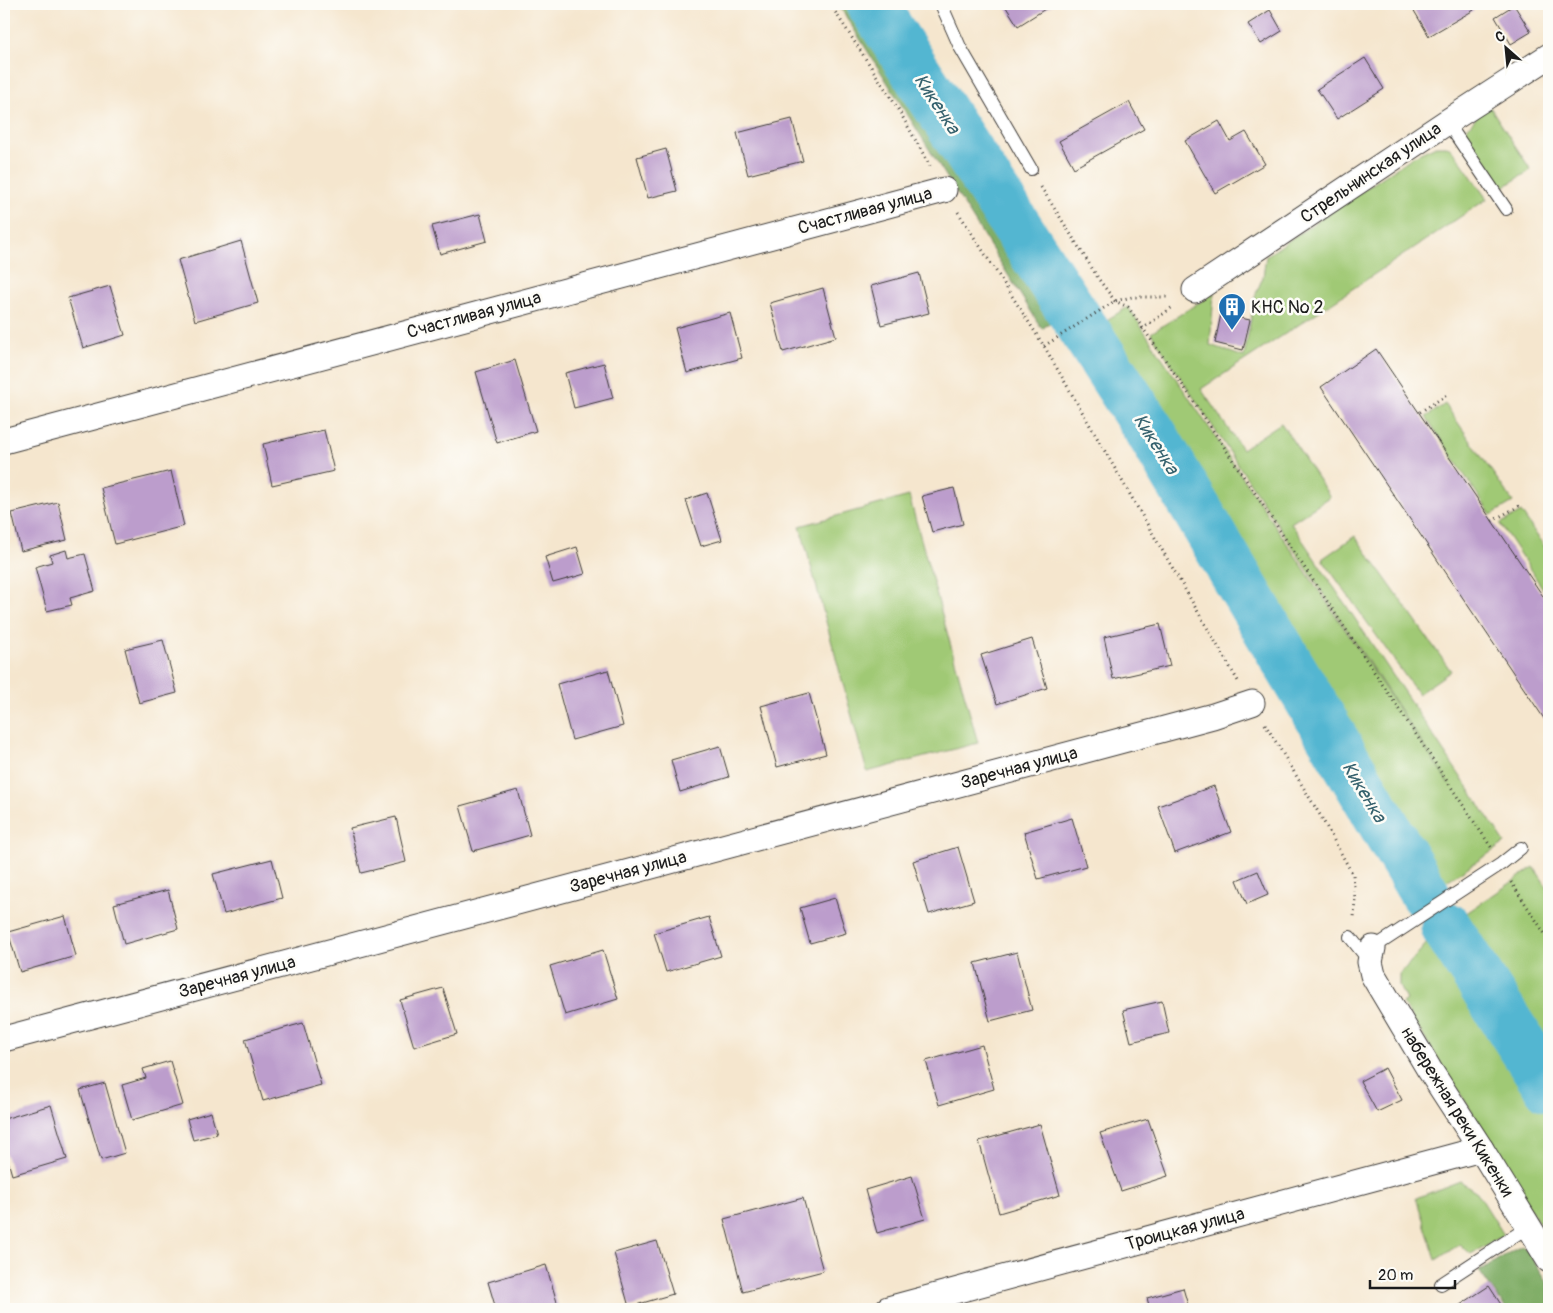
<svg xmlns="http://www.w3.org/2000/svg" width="1553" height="1313" viewBox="0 0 1553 1313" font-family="Pangolin,sans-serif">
<rect width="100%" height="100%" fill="#fdfcf7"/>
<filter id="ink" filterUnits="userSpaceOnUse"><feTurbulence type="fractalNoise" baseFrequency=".02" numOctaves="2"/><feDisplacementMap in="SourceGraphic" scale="10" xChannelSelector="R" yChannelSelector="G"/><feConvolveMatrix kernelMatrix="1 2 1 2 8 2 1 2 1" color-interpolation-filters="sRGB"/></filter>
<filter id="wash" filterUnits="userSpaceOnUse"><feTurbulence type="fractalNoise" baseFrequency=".0096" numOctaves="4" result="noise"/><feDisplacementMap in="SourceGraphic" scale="20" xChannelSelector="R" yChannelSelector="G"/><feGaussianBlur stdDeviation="1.12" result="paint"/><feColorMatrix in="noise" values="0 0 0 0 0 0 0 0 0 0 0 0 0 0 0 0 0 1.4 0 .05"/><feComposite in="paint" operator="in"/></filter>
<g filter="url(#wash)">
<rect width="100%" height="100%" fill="#f5e6ce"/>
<g fill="#a0c975" stroke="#5e7248">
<path d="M861,4H875L1022,225L1079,317L1075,322V339L1062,313Z"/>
<path d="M1490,107L1531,170L1502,188L1465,131L1478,115Z"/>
<path d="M1436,146H1447L1455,153L1487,199L1282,336L1201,389L1242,449L1281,423L1330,497L1291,523L1505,843L1436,888L1090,330L1128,307L1449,784L1151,333L1214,293L1210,345L1244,357L1255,296L1263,277L1266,256L1414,156Z"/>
<path d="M1445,404L1513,502L1491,515L1426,417Z"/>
<path d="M909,496L978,743L867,772L800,526Z"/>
<path d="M1521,512L1549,553V598L1500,524Z"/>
<path d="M1355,536L1451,671L1418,694L1322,559Z"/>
<path d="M1534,867L1549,890V1076L1480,970L1467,955L1470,946L1479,941L1471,922L1465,914Z"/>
<path d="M1428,942L1444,960L1452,955L1462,957L1549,1096V1237L1525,1202L1496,1149L1402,1003L1406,1000L1399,986V975Z"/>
<path d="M1460,1181L1477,1192L1504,1235L1471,1254L1460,1244L1436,1260L1416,1198Z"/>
</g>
<g fill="#80ad66" stroke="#4e6441">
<path d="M838,4H862L1062,313L1042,329Z"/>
<path d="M1522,1246L1529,1253L1549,1284V1309H1506L1479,1271L1512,1251Z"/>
</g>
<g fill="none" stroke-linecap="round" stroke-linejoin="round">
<g stroke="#53b6d1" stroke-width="51">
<path d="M872,4L1153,436L1425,894"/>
<path d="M1446,927L1549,1087"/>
</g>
</g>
<g id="blocks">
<g fill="#bc9dcc">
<path d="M1004,4H1053L1018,26Z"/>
<path d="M1410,4H1471L1474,10L1429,36Z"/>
<path d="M1514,5L1531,32L1511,44L1495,17Z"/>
<path d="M1270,10L1282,31L1261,44L1248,24Z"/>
<path d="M1365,58L1384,89L1337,119L1317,89Z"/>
<path d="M1129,102L1144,129L1074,168L1059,141Z"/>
<path d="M792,119L803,161L748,175L737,133Z"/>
<path d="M1219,121L1230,141L1246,132L1265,164L1215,193L1185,141Z"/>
<path d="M666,149L677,191L648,198L637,157Z"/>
<path d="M480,214L487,241L440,254L432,226Z"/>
<path d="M241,241L258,303L195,321L178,260Z"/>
<path d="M919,273L929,313L881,325L871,286Z"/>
<path d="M110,286L125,335L83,348L68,298Z"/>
<path d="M823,288L836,337L783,352L770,303Z"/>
<path d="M730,313L742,358L687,373L675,328Z"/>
<path d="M1221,314L1250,320L1243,350L1215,343Z"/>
<path d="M1376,349L1549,605V726L1321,387Z"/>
<path d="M515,360L536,431L497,443L476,372Z"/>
<path d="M604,363L613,398L574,408L565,373Z"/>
<path d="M324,430L334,471L272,485L263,444Z"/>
<path d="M171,471L184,526L115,544L101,488Z"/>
<path d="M954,488L963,524L932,532L922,496Z"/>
<path d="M707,493L722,540L701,546L686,500Z"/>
<path d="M58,502L67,540L21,551L12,513Z"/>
<path d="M577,547L585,574L553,583L545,557Z"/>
<path d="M66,550L68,558L85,554L95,591L70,598L72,605L47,611L35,567L52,562L50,555Z"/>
<path d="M1160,624L1170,666L1113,679L1104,637Z"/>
<path d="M1032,639L1047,688L997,704L981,655Z"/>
<path d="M163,640L177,693L139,703L125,649Z"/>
<path d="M608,670L623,726L572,740L557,684Z"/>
<path d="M809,693L826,754L777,767L761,706Z"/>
<path d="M720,746L729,777L680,792L671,760Z"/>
<path d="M1214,786L1231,832L1175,853L1158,806Z"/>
<path d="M518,790L530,835L473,851L460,806Z"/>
<path d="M396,817L406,862L361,873L350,828Z"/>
<path d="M1072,818L1086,866L1038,879L1024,832Z"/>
<path d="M958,847L974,901L929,914L913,861Z"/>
<path d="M272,859L282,898L224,914L213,874Z"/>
<path d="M1258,871L1268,895L1247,904L1237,880Z"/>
<path d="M168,890L178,929L124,944L114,904Z"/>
<path d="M835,898L846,933L810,943L800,908Z"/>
<path d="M65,916L76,956L20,972L8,932Z"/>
<path d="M709,917L721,956L666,972L654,933Z"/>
<path d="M603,950L618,999L565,1015L550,966Z"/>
<path d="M1017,952L1032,1010L990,1021L975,963Z"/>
<path d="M443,988L457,1034L414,1047L400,1000Z"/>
<path d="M1162,1001L1169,1033L1131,1042L1123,1010Z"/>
<path d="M303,1023L321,1085L263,1101L245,1039Z"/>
<path d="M982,1045L994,1089L939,1105L926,1061Z"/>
<path d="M170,1061L183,1105L132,1120L122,1085L146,1078L143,1069Z"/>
<path d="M1385,1068L1402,1100L1377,1112L1360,1081Z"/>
<path d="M105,1083L125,1153L101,1160L80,1090Z"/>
<path d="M51,1105L67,1159L12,1175L4,1147V1119Z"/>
<path d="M211,1112L217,1134L193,1140L187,1119Z"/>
<path d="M1148,1119L1168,1176L1121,1191L1100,1133Z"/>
<path d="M1040,1124L1060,1195L999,1213L979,1141Z"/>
<path d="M912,1176L925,1219L877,1233L865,1190Z"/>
<path d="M803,1198L823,1271L743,1292L724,1219Z"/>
<path d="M657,1241L673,1294L629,1307L614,1253Z"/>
<path d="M546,1265L559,1309H496L488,1282Z"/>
<path d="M1489,1286L1504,1309H1454Z"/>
<path d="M1183,1288L1189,1309H1150L1147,1298Z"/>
</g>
</g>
</g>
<g filter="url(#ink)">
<use href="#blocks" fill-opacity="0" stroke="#3d3a37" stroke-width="1"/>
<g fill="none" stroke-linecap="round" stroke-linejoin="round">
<defs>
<g id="service">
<path d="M941,4L960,47L1031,169"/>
<path d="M1447,122L1506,209"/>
<path d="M1350,937L1370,962"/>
<path d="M1373,948L1501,864L1521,848"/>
<path d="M1441,1284L1528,1227"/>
</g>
<g id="minor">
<path d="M1195,290L1447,122L1549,56"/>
<path d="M4,441L944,190"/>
<path d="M1373,948L1370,962L1373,975L1429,1069L1481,1149L1549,1260"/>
<path d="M4,1039L1213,716L1252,703"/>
<path d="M888,1309L1481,1149"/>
</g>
</defs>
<use href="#service" stroke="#3d3a37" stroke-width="14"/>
<use href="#minor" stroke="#3d3a37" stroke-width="27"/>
<g stroke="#3d3a37" stroke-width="3" stroke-dasharray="1 4" stroke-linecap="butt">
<path d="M830,4L897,107L930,166"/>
<path d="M1041,187L1100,281L1115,301L1128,307L1180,381L1491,847"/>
<path d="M958,212L1044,346L1238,681"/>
<path d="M1142,329L1174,306"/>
<path d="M1044,346L1115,301L1132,297H1169"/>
<path d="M1420,412L1447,395"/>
<path d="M1492,521L1521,505"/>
<path d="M1265,724L1320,815L1353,875L1355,899L1354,919"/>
<path d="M1511,882L1549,940"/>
</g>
<use href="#service" stroke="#fff" stroke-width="12"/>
<use href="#minor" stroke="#fff" stroke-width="25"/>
</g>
</g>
<defs>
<symbol id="building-pin" viewBox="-11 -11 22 30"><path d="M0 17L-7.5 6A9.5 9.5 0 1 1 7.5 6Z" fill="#1f6fb2" stroke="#fdfcf7"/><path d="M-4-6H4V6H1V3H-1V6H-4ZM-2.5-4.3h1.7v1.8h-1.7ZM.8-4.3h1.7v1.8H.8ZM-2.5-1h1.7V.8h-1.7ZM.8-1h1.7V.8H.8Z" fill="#fff"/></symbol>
</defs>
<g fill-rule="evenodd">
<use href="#building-pin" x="1216" y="291" width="32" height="43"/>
</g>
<g text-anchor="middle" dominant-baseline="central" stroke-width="5" stroke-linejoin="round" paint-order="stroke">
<g font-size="18" fill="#1c1c1c" stroke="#fdfcf7">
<text transform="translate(1371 173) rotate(-34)">Стрельнинская улица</text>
<text transform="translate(865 211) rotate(-15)">Счастливая улица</text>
<text transform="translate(474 315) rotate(-15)">Счастливая улица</text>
<text transform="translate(1019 768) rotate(-15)">Заречная улица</text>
<text transform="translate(628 872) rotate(-15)">Заречная улица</text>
<text transform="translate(237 977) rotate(-15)">Заречная улица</text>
<text transform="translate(1457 1112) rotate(58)">набережная реки Кикенки</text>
<text transform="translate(1185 1229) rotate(-15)">Троицкая улица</text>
</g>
<g font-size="18" fill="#1c1c1c" stroke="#fdfcf7" text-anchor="start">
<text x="1251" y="307">КНС № 2</text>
</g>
<g font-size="19" font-style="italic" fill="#35616d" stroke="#fdfcf7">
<text transform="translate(937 104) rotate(57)">Кикенка</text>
<text transform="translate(1156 444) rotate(58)">Кикенка</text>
<text transform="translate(1364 792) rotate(59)">Кикенка</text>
</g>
</g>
<rect width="1553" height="1313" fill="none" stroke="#fdfcf7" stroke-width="20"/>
<g transform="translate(1506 48) rotate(333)" stroke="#fdfcf7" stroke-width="4" paint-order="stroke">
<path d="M0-4L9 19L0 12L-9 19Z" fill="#1c1c1c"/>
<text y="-8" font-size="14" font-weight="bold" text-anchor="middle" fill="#1c1c1c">С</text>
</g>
<path d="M1370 1280v8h85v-8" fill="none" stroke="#1c1c1c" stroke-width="2.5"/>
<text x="1378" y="1280" font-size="15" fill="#1c1c1c" stroke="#fdfcf7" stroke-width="4" paint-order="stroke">20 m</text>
</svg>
